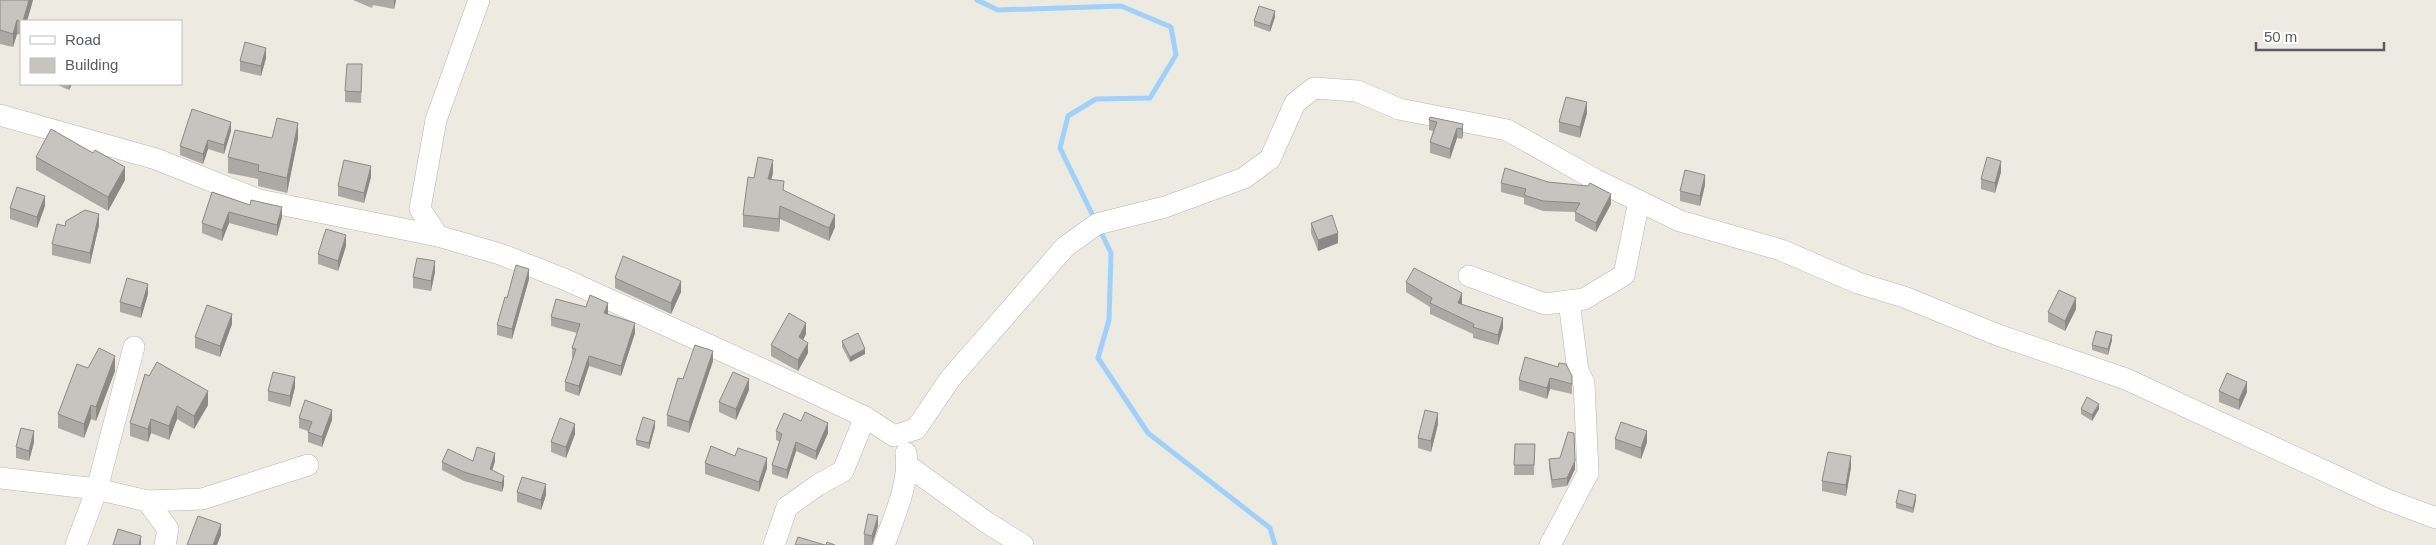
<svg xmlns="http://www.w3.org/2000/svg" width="2436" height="545" viewBox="0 0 2436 545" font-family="Arial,sans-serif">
<rect width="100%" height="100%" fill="#eceae1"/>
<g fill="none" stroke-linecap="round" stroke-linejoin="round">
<g stroke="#a1d0fb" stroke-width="5">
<path d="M977,0L998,10L1121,6L1171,27L1176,55L1150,98L1096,99L1068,116L1060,148L1095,220"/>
<path d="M1099,228L1111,253L1109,320L1098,358L1148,433L1270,528L1275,545"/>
</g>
<defs>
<g id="minor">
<path d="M0,115L156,159L259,200L438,236L500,254L564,279L808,390L865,417L894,436L916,429L950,379L1065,247L1097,224L1165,207L1244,178L1270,159L1295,103L1314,88L1357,91L1399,109L1507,130L1596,180L1680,221L1781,250L1858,283L1904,297L1998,335L2126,379L2385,499L2436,518"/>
<path d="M438,236L420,209L436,120L479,0"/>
<path d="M1469,276L1545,304L1584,299L1624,275L1639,201"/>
<path d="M907,465L986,522L1023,545"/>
<path d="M0,478L97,489L147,501L202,499L308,465"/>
<path d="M147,501L168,529L165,545"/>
<path d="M76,545L97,489L134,347"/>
<path d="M774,545L787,507L818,485L843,471L865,417"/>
<path d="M884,545C894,517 910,482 906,453"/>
<path d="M1550,545L1588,473L1584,383L1578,371L1569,301"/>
</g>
</defs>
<use href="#minor" stroke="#b3b6bb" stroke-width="22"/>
<use href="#minor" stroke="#fff" stroke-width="21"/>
</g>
<g fill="#aaa9a3">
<path d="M0,0H33L27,21H21V35L17,34L13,47L0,44Z"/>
<path d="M353,0H396L394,9L373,5L372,8Z"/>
<path d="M1275,17L1270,32L1254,26V21Z"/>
<path d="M266,58L261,76L240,71V61Z"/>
<path d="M362,75L361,103L345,102V91Z"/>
<path d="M55,84H72L69,90Z"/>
<path d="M1587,113L1580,138L1559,132V122Z"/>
<path d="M1429,120L1463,124V134L1462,139L1457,138L1450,159L1430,153V142L1433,131L1429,130Z"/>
<path d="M231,131L224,154L208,149L203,164L180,155V146Z"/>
<path d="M272,138H298L287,193L258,186V179L228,173V157Z"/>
<path d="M36,157L125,180L108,211L36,170Z"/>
<path d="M2001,172L1995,193L1981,189V179Z"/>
<path d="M773,173L771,180L784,191L835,227L829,241L780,219L779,232L743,227V215L754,178Z"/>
<path d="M371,177L364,203L338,196V186Z"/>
<path d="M1501,183L1611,204L1596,232L1575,221V212L1543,211L1524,204V198L1501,192Z"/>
<path d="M1705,185L1700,206L1680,201V191Z"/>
<path d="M212,192L282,217L277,236L229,223L222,241L202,233V223Z"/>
<path d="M45,206L37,228L10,219V208Z"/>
<path d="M1311,223L1338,243L1318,251L1311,233Z"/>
<path d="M99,225L90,264L52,255V244L65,226Z"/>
<path d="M346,246L338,271L318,264V254Z"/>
<path d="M435,272L431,291L413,288V277Z"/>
<path d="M615,278L681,292L671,314L615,288Z"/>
<path d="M529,279L512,339L497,335V325Z"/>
<path d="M1406,282L1462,303V304L1503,328L1498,345L1473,338V334L1430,314V307L1406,292Z"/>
<path d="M148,294L141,318L120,312V302Z"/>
<path d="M2076,309L2065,331L2048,322V312Z"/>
<path d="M608,313L607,314L635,333L621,376L589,366L579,396L565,391V382L573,358H572V348L577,333L551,326V317Z"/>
<path d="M232,324L220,357L195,348V337Z"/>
<path d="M806,334L803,340L808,353L798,371L771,356V345Z"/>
<path d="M2112,340L2108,355L2092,350V345Z"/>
<path d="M842,341L865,354L850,362L842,347Z"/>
<path d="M713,361L689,433L667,426V415L683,379Z"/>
<path d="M88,368L115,371L96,421L91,419L84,438L58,428V414Z"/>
<path d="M145,374L208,405L194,429L177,419L169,440L151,433L148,442L130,436V423Z"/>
<path d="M1572,376V394L1550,389L1547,399L1519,390V380Z"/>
<path d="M295,387L290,407L268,401V391Z"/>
<path d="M749,390L736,420L719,412V402Z"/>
<path d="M2219,391L2247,392L2239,410L2219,402Z"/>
<path d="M2081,409H2099L2092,421L2081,414Z"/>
<path d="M299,418L332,420L322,447L308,442V431L299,428Z"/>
<path d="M801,421L828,433L816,460L796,451L787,479L772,474V465L780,442L776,440V431Z"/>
<path d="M1438,424L1431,452L1418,448V438Z"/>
<path d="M655,427L649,449L636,445V440Z"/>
<path d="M575,434L566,458L551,452V442Z"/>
<path d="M1615,439L1647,442L1641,459L1615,449Z"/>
<path d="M34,442L29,461L16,458V447Z"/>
<path d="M1515,444H1535L1534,475H1514Z"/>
<path d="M1549,459L1575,469L1567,486L1552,488L1549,468Z"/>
<path d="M495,461L492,470L504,485L502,492L464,481L442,470V462Z"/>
<path d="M705,463L767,468L759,492L705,474Z"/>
<path d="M1851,467L1846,496L1822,491V481Z"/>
<path d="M517,492L546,495L541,510L517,502Z"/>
<path d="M1916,500L1913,513L1896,508V503Z"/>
<path d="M878,526L872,545H864V534Z"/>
</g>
<g fill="#8b8985">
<path d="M29,0H33L27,21H23Z"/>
<path d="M394,0H396L394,9Z"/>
<path d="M1275,11V17L1270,32V26Z"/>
<path d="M17,20V34L13,47V34Z"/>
<path d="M266,48V58L261,76V66Z"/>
<path d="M69,84H72L69,90Z"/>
<path d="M1587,102V113L1580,138V127Z"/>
<path d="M231,122V131L224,154V145Z"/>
<path d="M298,123V138L287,193V178Z"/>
<path d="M1463,124V134L1462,139V129Z"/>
<path d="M1457,128V138L1450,159V149Z"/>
<path d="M208,140V149L203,164V154Z"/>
<path d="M773,160V173L768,192V179Z"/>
<path d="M2001,161V172L1995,193V183Z"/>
<path d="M371,166V177L364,203V193Z"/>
<path d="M125,167V180L108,211V197Z"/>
<path d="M1705,175V185L1700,206V196Z"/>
<path d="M1611,194V204L1596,232V223Z"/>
<path d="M45,196V206L37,228V217Z"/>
<path d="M780,206V219L779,232V219Z"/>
<path d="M282,207V217L277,236V225Z"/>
<path d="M229,212V223L222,241V230Z"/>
<path d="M99,214V225L90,264V253Z"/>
<path d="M835,215V227L829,241V228Z"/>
<path d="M1338,233V243L1318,251V240Z"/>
<path d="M346,235V246L338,271V261Z"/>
<path d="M435,261V272L431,291V281Z"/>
<path d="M529,269V279L512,339V329Z"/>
<path d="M681,281V292L671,314V303Z"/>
<path d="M148,284V294L141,318V308Z"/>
<path d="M1462,293V303L1458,313V303Z"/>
<path d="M2076,298V309L2065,331V321Z"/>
<path d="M608,303V313L604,323V313Z"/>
<path d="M232,314V324L220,357V346Z"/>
<path d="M1503,318V328L1498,345V335Z"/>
<path d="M635,323V333L621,376V366Z"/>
<path d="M806,323V334L799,348V337Z"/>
<path d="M2112,335V340L2108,355V349Z"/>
<path d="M808,343V353L798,371V360Z"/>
<path d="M865,349V354L850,362V357Z"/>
<path d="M713,351V361L689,433V422Z"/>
<path d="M115,356V371L96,421V407Z"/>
<path d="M589,356V366L579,396V386Z"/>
<path d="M295,377V387L290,407V396Z"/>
<path d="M1550,378V389L1547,399V388Z"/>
<path d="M749,379V390L736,420V409Z"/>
<path d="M2247,382V392L2239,410V400Z"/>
<path d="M208,391V405L194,429V416Z"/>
<path d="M2099,404V409L2092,421V415Z"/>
<path d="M91,405V419L84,438V424Z"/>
<path d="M177,406V419L169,440V426Z"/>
<path d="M332,410V420L322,447V437Z"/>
<path d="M1438,413V424L1431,452V441Z"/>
<path d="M151,419V433L148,442V429Z"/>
<path d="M655,421V427L649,449V443Z"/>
<path d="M828,423V433L816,460V451Z"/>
<path d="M575,424V434L566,458V447Z"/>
<path d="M34,431V442L29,461V451Z"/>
<path d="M1647,431V442L1641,459V448Z"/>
<path d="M796,442V451L787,479V470Z"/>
<path d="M495,453V461L490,478V469Z"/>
<path d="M1851,456V467L1846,496V485Z"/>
<path d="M767,458V468L759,492V482Z"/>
<path d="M1575,461V469L1567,486V478Z"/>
<path d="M504,476V485L502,492V483Z"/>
<path d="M546,484V495L541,510V500Z"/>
<path d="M1916,495V500L1913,513V508Z"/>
<path d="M878,516V526L872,545V536Z"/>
<path d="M221,524V535L217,545H213Z"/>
<path d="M141,536V545H139Z"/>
</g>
<g fill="#c6c4be" stroke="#8b8985">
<path d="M0,0H29L23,21L21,22L17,20L13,34L0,30Z"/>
<path d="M1259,6L1275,11L1270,26L1254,21Z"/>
<path d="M245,42L266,48L261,66L240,61Z"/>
<path d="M347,64H362L361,92L345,91Z"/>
<path d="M1566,97L1587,102L1580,127L1559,122Z"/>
<path d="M192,109L231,122L224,145L208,140L203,154L180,146Z"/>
<path d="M1430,117L1463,124L1462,129L1457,128L1450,149L1430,142L1437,122L1429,120Z"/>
<path d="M277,118L298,123L287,178L258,171L259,165L228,157L235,130L272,138Z"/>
<path d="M51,129L93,153L95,150L125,167L108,197L36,157Z"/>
<path d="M758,157L773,160L768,179L784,181L783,190L835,215L829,228L780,206L779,219L743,215L748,177L754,178Z"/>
<path d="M1987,157L2001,161L1995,183L1981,179Z"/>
<path d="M344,160L371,166L364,193L338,186Z"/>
<path d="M1505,168L1548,182L1588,186L1590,183L1611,194L1596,223L1575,212L1580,203L1543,201L1524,195L1526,189L1501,183Z"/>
<path d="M1685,170L1705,175L1700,196L1680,191Z"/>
<path d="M17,187L45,196L37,217L10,208Z"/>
<path d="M212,192L250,205L251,200L282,207L277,225L229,212L222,230L202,223Z"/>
<path d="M85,210L99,214L90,253L52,244L57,224L65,226L66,221Z"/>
<path d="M1332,215L1338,233L1318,240L1311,223Z"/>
<path d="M326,229L346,235L338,261L318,254Z"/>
<path d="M623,256L681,281L671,303L615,278Z"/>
<path d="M417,258L435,261L431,281L413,277Z"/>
<path d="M516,265L529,269L512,329L497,325L505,297L507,298Z"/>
<path d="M1414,268L1462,293L1458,303L1503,318L1498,335L1473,327L1474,324L1430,303L1432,298L1406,282Z"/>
<path d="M127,278L148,284L141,308L120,302Z"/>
<path d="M2059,290L2076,298L2065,321L2048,312Z"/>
<path d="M590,295L608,303L604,313L635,323L621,366L589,356L579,386L565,382L576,349L572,348L580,324L551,317L556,299L586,307Z"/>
<path d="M207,305L232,314L220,346L195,337Z"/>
<path d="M789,313L806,323L799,337L808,343L798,360L771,345Z"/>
<path d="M2096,331L2112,335L2108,349L2092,345Z"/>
<path d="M858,333L865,349L850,357L842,341Z"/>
<path d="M695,345L713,351L689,422L667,415L678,378L683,379Z"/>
<path d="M99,348L115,356L96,407L91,405L84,424L58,414L77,364L88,368Z"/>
<path d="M1525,357L1558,367L1559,363L1566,364L1572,376V384L1550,378L1547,388L1519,380Z"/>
<path d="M157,362L208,391L194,416L177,406L169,426L151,419L148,429L130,423L145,374L149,376Z"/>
<path d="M273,372L295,377L290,396L268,391Z"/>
<path d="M733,372L749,379L736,409L719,402Z"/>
<path d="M2227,373L2247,382L2239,400L2219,391Z"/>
<path d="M2087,397L2099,404L2092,415L2081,409Z"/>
<path d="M305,400L332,410L322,437L308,432L312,422L299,418Z"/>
<path d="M1425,410L1438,413L1431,441L1418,438Z"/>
<path d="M805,412L828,423L816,451L796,442L787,470L772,465L782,434L776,431L784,413L801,421Z"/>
<path d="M643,417L655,421L649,443L636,440Z"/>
<path d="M560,418L575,424L566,447L551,442Z"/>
<path d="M1621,422L1647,431L1641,448L1615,439Z"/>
<path d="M21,428L34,431L29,451L16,447Z"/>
<path d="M1568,432L1574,433L1575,461L1567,478L1552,480L1549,459L1560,458Z"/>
<path d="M1515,444H1535L1534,465H1514Z"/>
<path d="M711,446L735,456L738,448L767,458L759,482L705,463Z"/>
<path d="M477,447L495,453L490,469L504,476L502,483L464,472L442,462L448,449L473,461Z"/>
<path d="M1828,452L1851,456L1846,485L1822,481Z"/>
<path d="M522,477L546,484L541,500L517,492Z"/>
<path d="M1899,490L1916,495L1913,508L1896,503Z"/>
<path d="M868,514L878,516L872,536L864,534Z"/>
<path d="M198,516L221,524L213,545H187Z"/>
<path d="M118,529L141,536L139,545H113Z"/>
<path d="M798,537L825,545H795Z"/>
<path d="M827,542L835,545H826Z"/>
</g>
<rect x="20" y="20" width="162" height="65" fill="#ffffff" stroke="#bdbec0"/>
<rect x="30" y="36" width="25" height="8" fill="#ffffff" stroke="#bdbec0"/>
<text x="65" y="45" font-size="15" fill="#595c61">Road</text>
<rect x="30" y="58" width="25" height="15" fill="#c6c4be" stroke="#bdbec0"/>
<text x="65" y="70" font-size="15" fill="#595c61">Building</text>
<path d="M2256 42v8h128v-8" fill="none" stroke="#595c61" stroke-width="2.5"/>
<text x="2264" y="42" font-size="15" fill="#595c61" stroke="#ffffff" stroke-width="4" paint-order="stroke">50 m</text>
</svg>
